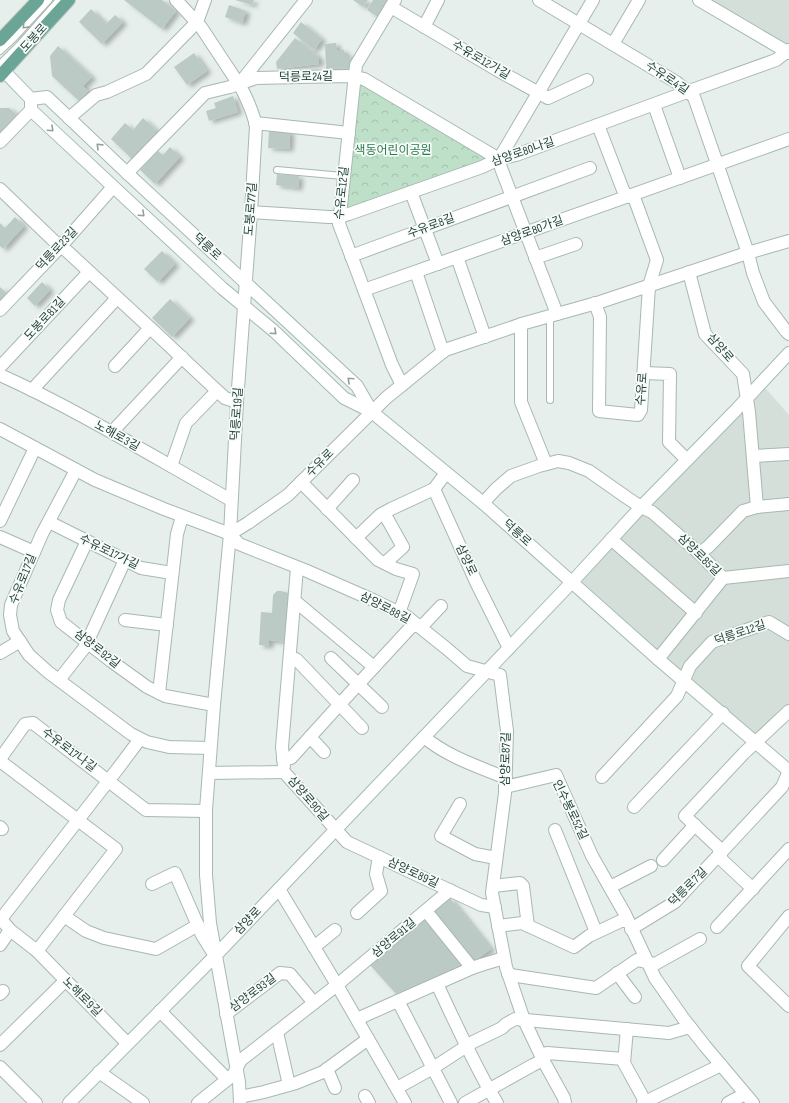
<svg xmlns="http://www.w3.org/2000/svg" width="789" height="1103" viewBox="0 0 789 1103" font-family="'Sofia Sans Condensed','Noto Sans KR',sans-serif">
<defs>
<pattern id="park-crowns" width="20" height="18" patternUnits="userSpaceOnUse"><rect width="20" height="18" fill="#bfe0c8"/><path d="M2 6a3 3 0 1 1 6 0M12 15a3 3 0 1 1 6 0" fill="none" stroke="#a4c1ad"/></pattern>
<filter id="shadow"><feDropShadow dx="4.5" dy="2.5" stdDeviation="2" flood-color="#0004"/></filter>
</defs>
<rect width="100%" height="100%" fill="#e6efeb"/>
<g fill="#d4dfda">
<path d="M707,0H789V46L788,48Z"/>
<path d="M761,383L789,415V711L758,740L581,581Z"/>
</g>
<path fill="url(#park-crowns)" d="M360,84L489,159L344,211Z"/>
<g fill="#bbcac4" filter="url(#shadow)">
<path d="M124,0H162L176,11L162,29Z"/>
<path d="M235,0H254L252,5Z"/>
<path d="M353,0H368L363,7Z"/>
<path d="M373,0H388L378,17L367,10Z"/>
<path d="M229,5L246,11L242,23L225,17Z"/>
<path d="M91,9L106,24L115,15L123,22L102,44L79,22Z"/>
<path d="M301,22L322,39L314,50L293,33Z"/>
<path d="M295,38L319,57V64L277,69L276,62Z"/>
<path d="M336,43L337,50H344L345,55H350L351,68L326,69L325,44Z"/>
<path d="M58,46L92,77L83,86L88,91L79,101L52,76L50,56Z"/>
<path d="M194,53L207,71L187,85L174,67Z"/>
<path d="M233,96L238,112L209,121L206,111L216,108L214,103Z"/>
<path d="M0,108H9L19,117L0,137Z"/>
<path d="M143,118L157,131L132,159L111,139L125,123L133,130Z"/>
<path d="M269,130L290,131L289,149L268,148Z"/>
<path d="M170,147L180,157L155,184L140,170L158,151L163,155Z"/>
<path d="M277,174L299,176L298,188L276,185Z"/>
<path d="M15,217L24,226L3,249L0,246V223L5,228Z"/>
<path d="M162,251L175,264L158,282L144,269Z"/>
<path d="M42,282L50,290L35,306L27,298Z"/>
<path d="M0,287L8,294L0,303Z"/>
<path d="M170,299L190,318L172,337L152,318Z"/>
<path d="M277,591H281L289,593V642L269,640V646L259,645L261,612L272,613L273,595Z"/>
<path d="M450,898L491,949L474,961L434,912Z"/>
<path d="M424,919L460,965L396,994L370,965Z"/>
</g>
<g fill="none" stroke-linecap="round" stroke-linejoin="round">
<defs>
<g id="lane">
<path d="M0,51L14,38L49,0"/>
<path d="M0,64L21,43L59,0"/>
<path d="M277,170L343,176"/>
<path d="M550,316V400"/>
</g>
<g id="street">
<path d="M176,0L201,27L234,77C243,88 253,112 256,126L251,212L237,402L230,534L214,705L206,810V875L210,923L239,1082L240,1103"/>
<path d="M395,0L356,65L339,224L357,271L392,365L402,385"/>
<path d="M539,0L676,82L694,97L748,253L753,273L764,302L786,331L789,334"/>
<path d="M699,0L789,53"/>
<path d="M391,7L499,71L548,98L587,80"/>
<path d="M424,27L438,0"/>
<path d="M613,44L639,0"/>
<path d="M240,83L306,0"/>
<path d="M654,105L680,178"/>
<path d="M69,118L96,95L107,92L146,74L197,22L205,0"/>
<path d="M255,123L349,133"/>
<path d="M598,125L623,190L627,197"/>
<path d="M0,142L31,110"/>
<path d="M499,159L593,0"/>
<path d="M499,159L501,168L557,314"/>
<path d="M127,173L205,93L230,87L256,78L347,76L364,79L499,159"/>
<path d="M0,189L54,241L68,252L161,338L211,385L225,398L237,402"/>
<path d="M411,192L438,264"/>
<path d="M251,212L329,217H339L349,214L482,167L499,159L516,155L695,89L776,60L789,50"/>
<path d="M351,256L590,168"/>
<path d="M457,257L485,337"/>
<path d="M535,258L576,244"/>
<path d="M416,272L443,352"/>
<path d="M689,272L705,334L743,374L749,412L757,507"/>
<path d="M364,290L789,139"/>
<path d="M595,303L600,317L599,411L638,415L641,410L649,286L657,260L635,200L631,195"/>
<path d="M0,310L61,246L113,187"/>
<path d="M521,324V402L546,464"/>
<path d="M115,366L150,328"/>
<path d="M0,367L89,272"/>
<path d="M644,373L670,374L669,442L687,460"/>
<path d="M0,375C80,411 155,458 231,500"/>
<path d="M32,390L117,298"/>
<path d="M0,429L95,480L164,509L230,534"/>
<path d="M112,432L182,357"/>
<path d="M753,456L789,454"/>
<path d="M171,466L186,423L217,391"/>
<path d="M76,470L42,534L17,591L11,605L10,615L13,631L29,655L48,672L131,734L147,742L169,747L210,748"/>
<path d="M446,473L434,489L477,584L509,648"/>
<path d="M301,482L378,560L396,569L413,574L399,613"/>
<path d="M483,503L496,489L511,476L539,466L558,461L569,463L589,471L626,497L641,507L652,512L699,553L723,578"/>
<path d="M327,509L353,480"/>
<path d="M384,513L403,547L385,563"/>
<path d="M0,521L35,448"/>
<path d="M49,522L141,568L172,573"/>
<path d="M230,534L239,544L307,571L373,600L406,616L446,648L467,666L500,675L507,731L506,767L505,793L492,893L506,967L524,1020L543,1060L564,1098L565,1103"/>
<path d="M230,534L248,523L288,495L386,398L445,350L525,323L600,302L744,254L789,241"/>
<path d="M0,537L34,552"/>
<path d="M356,538L380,515L391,509L434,489"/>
<path d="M611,539L696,613"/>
<path d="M87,541L59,600L57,610L61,622L111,661L147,687L165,696L214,705"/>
<path d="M699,553L708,547L743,511L757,507L789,504"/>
<path d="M723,578L789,571"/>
<path d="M295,601L374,667"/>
<path d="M125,620L167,625"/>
<path d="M0,653L20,641"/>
<path d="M331,658L382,707"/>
<path d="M290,659H296L362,728"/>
<path d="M658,659L723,578"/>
<path d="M59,680L85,647L125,560"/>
<path d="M159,693L177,534L182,517"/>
<path d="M310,737L324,752"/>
<path d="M424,737C448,757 477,766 506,778"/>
<path d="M0,759L25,724L33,723L146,810L206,811"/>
<path d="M283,759L291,758L339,705L411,627L424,624L441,606"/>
<path d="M0,761L116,849L37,951"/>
<path d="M284,766L282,747L297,568"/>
<path d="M284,772L347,842L481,905L495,907"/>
<path d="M209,773L284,772"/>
<path d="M602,777L677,696L690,666L712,642L769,622L789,634"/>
<path d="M505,787L556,775L592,856L625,914L655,978L683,1018L705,1046L753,1103"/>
<path d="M460,804L441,836L475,854L496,858"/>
<path d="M634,807L723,713"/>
<path d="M0,827L2,829"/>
<path d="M555,830L596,932"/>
<path d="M663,860L695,825"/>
<path d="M152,884L175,873L202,935L212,951"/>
<path d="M493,886L520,883L523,886L528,926"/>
<path d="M610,887L651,866"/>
<path d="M279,889L337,985L405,1103"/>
<path d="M753,889L722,860L718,847L685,816L744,753L789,711"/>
<path d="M426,911L472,968"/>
<path d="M357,913L381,891L376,874L379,857"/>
<path d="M64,916L86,931L104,938L156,949L198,925"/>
<path d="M789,916L748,966L789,1006"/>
<path d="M0,918L10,930L37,951L127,1043"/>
<path d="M1,919L116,771L140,739"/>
<path d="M498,926L522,923L574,947L589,936L621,921H628"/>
<path d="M717,927L789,849"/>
<path d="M631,929L675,902L782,787L789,771"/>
<path d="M0,945L10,930"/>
<path d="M314,947L335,930"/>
<path d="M617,973L635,997"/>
<path d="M508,974L517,976L596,988L637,960L655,964L700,939"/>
<path d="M437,984C456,1024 474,1065 497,1103"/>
<path d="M0,994L3,991"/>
<path d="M398,1001L451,1103"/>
<path d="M160,1011L227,1079"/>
<path d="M226,1014L280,973L290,974L314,1003"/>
<path d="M357,1019L472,968L484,964L504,958"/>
<path d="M627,1029L624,1063L646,1103"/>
<path d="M277,1032L289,1085"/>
<path d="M0,1045L65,981"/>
<path d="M0,1067L36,1103"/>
<path d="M327,1069L335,1088"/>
<path d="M99,1072L143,1103"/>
<path d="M397,1088L433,1068L473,1042L502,1028L506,1024L515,1019L669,1033L690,1027"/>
<path d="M365,1096L369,1103"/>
<path d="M240,1097L264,1092L296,1083L323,1072L368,1039"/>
<path d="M198,1103L233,1075L241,1060L337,985L450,890"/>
<path d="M465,1103L533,1065L543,1060L547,1053L624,1059"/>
<path d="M643,1103L721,1065"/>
<path d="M728,1103L745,1094"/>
</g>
<g id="secondary">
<path d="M0,67L31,99V110L222,288L274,331L344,398L372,412L483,503L658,659L789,771"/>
<path d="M31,99L47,97L127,173L357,386L372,412"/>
<path d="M69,1103L215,956L572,582L641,507L735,411L789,353"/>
</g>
<g id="primary">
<path d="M0,40L38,0"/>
<path d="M0,76L37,35L69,0"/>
</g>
</defs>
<use href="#lane" stroke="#a8b8b2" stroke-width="8"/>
<use href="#street" stroke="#a8b8b2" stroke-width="14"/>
<use href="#secondary" stroke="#a4bbb3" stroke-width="14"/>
<use href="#primary" stroke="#c2cac8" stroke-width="14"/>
<use href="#lane" stroke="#fff" stroke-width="6"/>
<use href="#street" stroke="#fff" stroke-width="12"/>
<use href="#secondary" stroke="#fff" stroke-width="12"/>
<use href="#primary" stroke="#6aa596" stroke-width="12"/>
</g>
<defs><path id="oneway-chevron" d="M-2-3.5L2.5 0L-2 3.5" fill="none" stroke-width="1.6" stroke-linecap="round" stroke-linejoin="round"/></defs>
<g stroke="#92a09c">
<use href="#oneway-chevron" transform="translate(25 26) rotate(133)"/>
<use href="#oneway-chevron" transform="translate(51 129) rotate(43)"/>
<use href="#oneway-chevron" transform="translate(99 146) rotate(-136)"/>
<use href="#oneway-chevron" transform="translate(142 214) rotate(43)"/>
<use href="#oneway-chevron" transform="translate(274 332) rotate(42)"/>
<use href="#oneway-chevron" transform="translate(350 380) rotate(-137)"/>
</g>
<g text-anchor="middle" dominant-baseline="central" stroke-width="3.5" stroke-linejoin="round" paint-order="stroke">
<g font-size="12" fill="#24423a" stroke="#f7fbf9">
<text transform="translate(34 38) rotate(-48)">도봉로</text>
<text transform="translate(481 60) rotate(30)">수유로12가길</text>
<text transform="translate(306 77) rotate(-1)">덕릉로24길</text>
<text transform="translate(667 78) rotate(34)">수유로4길</text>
<text transform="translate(523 152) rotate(-19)">삼양로80나길</text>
<text transform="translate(342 193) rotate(-84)">수유로12길</text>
<text transform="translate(251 209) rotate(-86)">도봉로77길</text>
<text transform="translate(431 226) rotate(-20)">수유로8길</text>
<text transform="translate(532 231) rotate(-20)">삼양로80가길</text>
<text transform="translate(207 247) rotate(43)">덕릉로</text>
<text transform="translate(57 249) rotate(-47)">덕릉로23길</text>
<text transform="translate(45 319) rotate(-47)">도봉로81길</text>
<text transform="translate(720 348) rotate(49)">삼양로</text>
<text transform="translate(642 389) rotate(-86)">수유로</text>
<text transform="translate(237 414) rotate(-86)">덕릉로19길</text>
<text transform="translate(117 436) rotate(29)">노해로3길</text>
<text transform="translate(320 463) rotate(-45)">수유로</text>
<text transform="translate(517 533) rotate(42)">덕릉로</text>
<text transform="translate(109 552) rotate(26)">수유로17가길</text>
<text transform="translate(699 555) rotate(44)">삼양로85길</text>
<text transform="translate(466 560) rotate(65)">삼양로</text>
<text transform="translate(23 579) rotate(-68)">수유로17길</text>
<text transform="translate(385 608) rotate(27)">삼양로88길</text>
<text transform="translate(740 633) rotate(-19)">덕릉로12길</text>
<text transform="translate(97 649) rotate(38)">삼양로92길</text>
<text transform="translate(69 750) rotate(37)">수유로17나길</text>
<text transform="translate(506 759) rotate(-89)">삼양로87길</text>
<text transform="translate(308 799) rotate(49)">삼양로90길</text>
<text transform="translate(570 810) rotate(64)">인수봉로52길</text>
<text transform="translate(413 873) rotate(25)">삼양로89길</text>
<text transform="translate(688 887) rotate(-45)">덕릉로7길</text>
<text transform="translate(248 921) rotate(-46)">삼양로</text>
<text transform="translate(394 938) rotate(-40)">삼양로91길</text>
<text transform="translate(253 993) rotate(-37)">삼양로93길</text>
<text transform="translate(82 997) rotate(45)">노해로9길</text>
</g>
<g font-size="12" fill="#2d7a4b" stroke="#f7fbf9">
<text x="393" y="150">색동어린이공원</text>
</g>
</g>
</svg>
